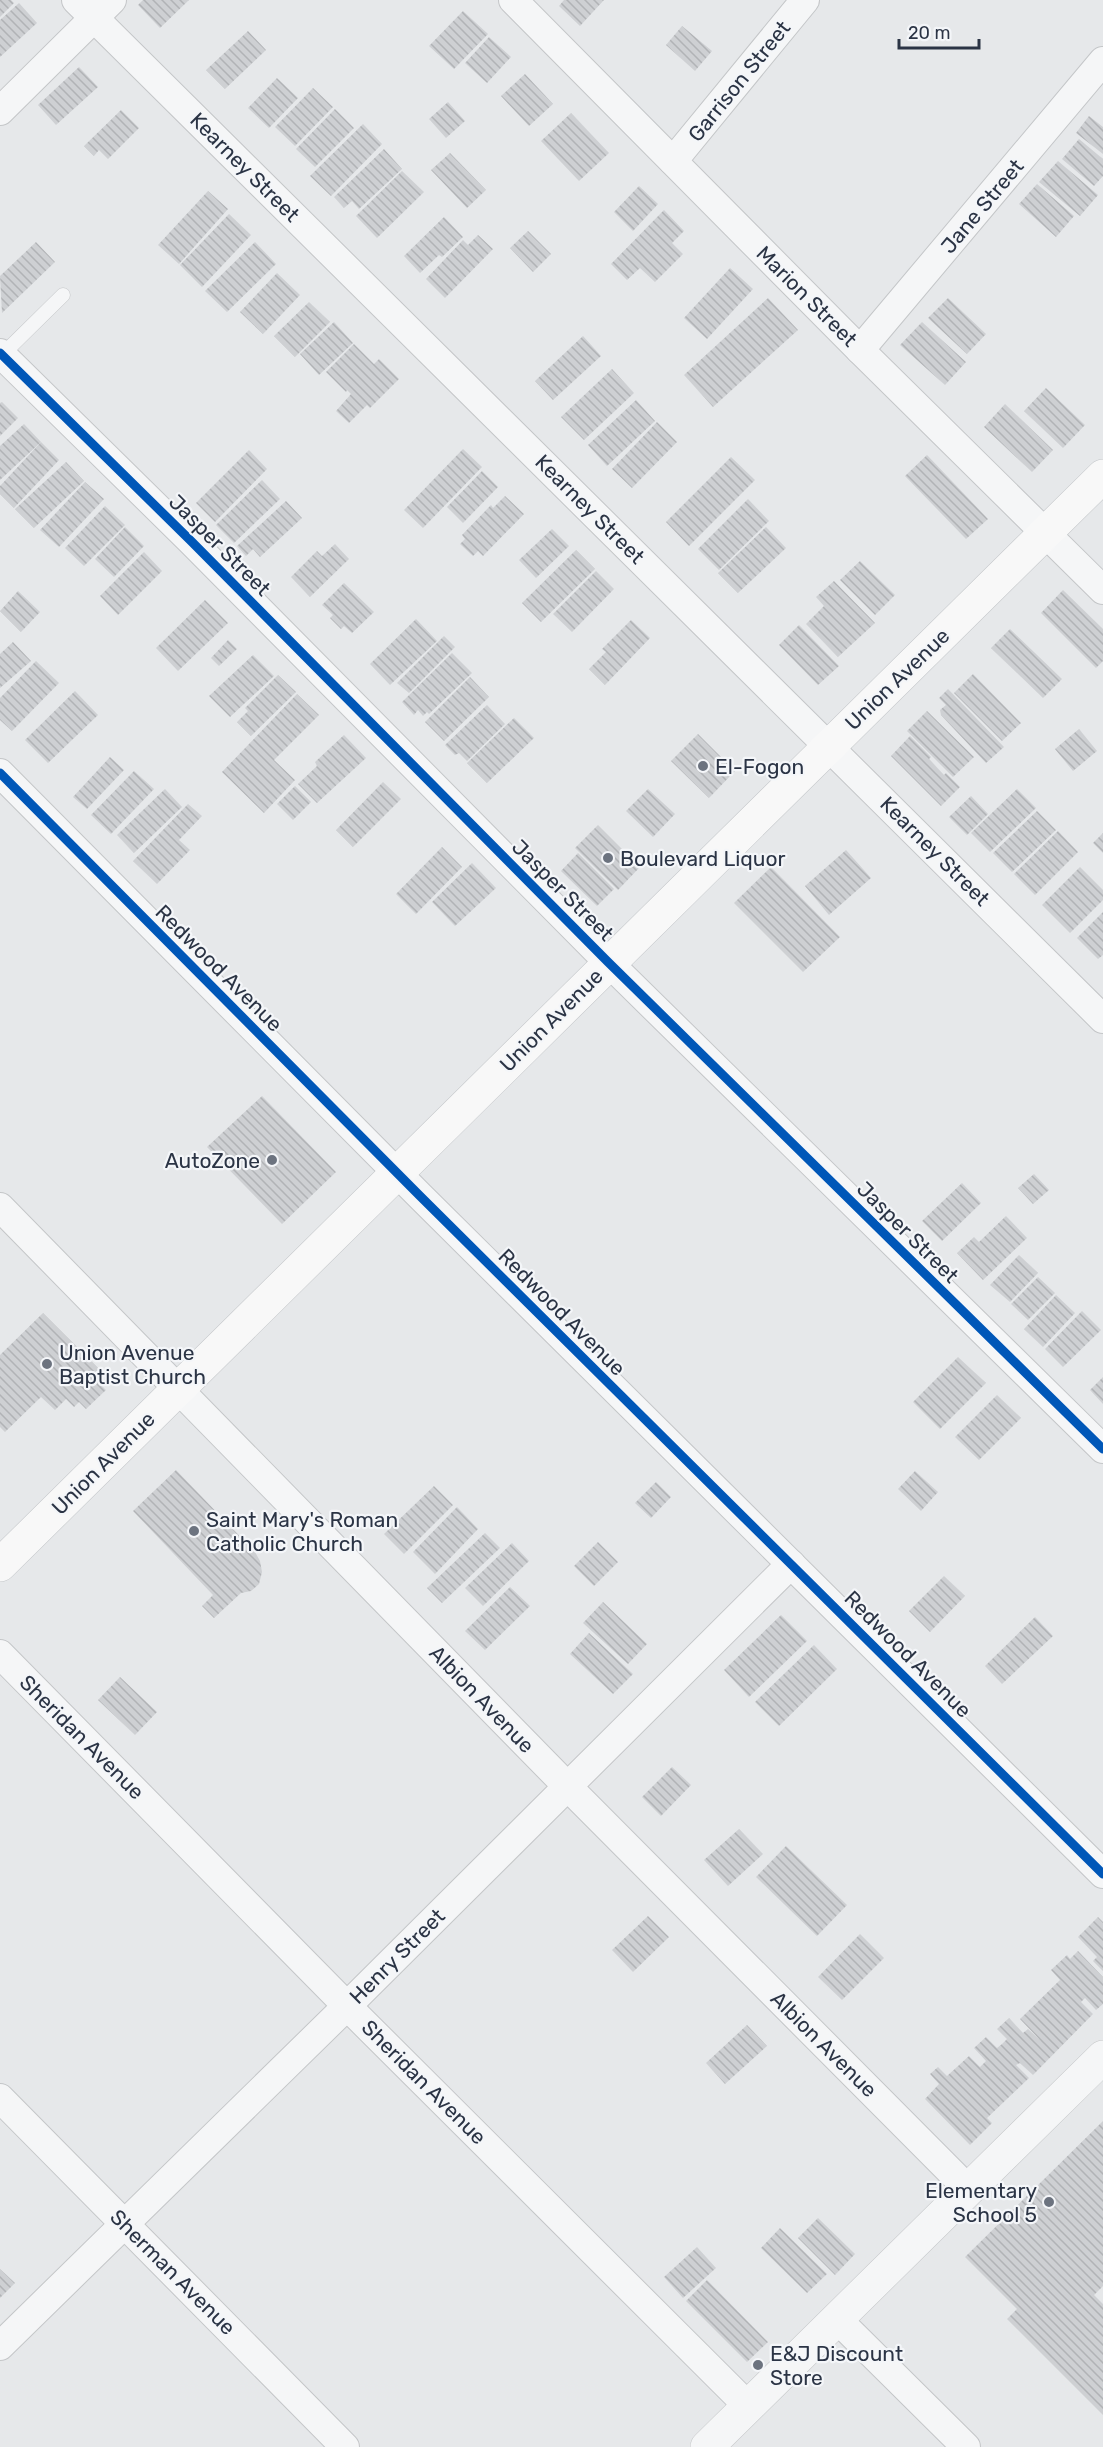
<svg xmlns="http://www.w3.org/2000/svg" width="1103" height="2447" viewBox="0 0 1103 2447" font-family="Rubik,sans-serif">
<defs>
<pattern id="building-back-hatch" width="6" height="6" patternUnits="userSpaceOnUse" patternTransform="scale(1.5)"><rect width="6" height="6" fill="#ced0d3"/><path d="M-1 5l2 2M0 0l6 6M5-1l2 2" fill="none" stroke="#b1b3b6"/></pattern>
</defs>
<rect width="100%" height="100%" fill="#e6e8ea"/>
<g fill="url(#building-back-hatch)">
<path d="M0,0H11L14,3L0,17Z"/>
<path d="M143,0H189L160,28L138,5Z"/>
<path d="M564,0H604L580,26L559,6Z"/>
<path d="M19,3L37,23L0,57V20Z"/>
<path d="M463,11L488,34L454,69L429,46Z"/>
<path d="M682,26L712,51L695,71L666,45Z"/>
<path d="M248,31L266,50L225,89L206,70Z"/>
<path d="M489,37L511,57L487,83L465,63Z"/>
<path d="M79,67L98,87L56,125L38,105Z"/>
<path d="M525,74L553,104L529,126L501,96Z"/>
<path d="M277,78L298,98L269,128L248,108Z"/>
<path d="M313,88L333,107L295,146L275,127Z"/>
<path d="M448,102L465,121L446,138L429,119Z"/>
<path d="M335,109L354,128L315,167L296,149Z"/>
<path d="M121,110L139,128L108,159L99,150L94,156L84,146Z"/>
<path d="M571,113L609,153L579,181L541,141Z"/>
<path d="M1089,116L1103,127V154L1076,133Z"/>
<path d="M363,124L382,144L331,196L310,176Z"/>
<path d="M1079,139L1103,159V176L1094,186L1062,159Z"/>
<path d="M384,149L402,169L359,209L352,201L344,208L334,197Z"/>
<path d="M450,153L486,190L467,208L431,170Z"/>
<path d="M1058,161L1098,195L1080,216L1039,182Z"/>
<path d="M402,171L424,192L377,238L356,216Z"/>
<path d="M1037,184L1074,216L1056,237L1019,204Z"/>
<path d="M639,186L658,204L633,231L614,212Z"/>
<path d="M208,191L228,209L179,264L158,245Z"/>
<path d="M664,210L684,231L672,243L683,254L655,282L640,268L627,280L611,264Z"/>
<path d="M229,214L251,235L202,287L180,265Z"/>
<path d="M444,217L463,237L442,257L439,255L420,273L404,256Z"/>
<path d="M528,231L551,254L533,272L510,248Z"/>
<path d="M478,235L493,249L445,298L426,279L463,240L468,245Z"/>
<path d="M36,242L55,262L2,313L0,276Z"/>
<path d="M255,242L276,264L227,312L205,291Z"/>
<path d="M730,268L753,289L707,339L684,318Z"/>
<path d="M277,273L300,295L263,334L240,312Z"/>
<path d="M768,298L798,330L713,407L684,375Z"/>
<path d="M948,298L986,334L967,354L928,318Z"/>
<path d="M309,302L330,322L295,357L274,336Z"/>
<path d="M334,322L353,343L319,375L300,354Z"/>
<path d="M922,322L966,362L945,385L900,345Z"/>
<path d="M583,336L601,356L553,400L535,381Z"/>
<path d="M354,344L374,364L379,359L399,379L370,408L367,405L349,423L336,411L351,394L347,390L346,392L326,372Z"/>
<path d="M612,369L634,393L584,440L561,417Z"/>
<path d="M1046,388L1085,425L1063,448L1024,411Z"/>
<path d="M636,400L655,421L607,466L588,445Z"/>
<path d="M2,402L18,418L0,436V403Z"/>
<path d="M1005,404L1053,450L1032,472L984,427Z"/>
<path d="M657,422L677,442L632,488L612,469Z"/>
<path d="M24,424L41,442L0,480V446Z"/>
<path d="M41,442L59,460L14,508L0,494V486Z"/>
<path d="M463,449L482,467L423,528L404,510Z"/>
<path d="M249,450L267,469L215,522L196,503Z"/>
<path d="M927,455L988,519L966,539L905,476Z"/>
<path d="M731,457L755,480L689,546L666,522Z"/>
<path d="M66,462L84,481L34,528L15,509Z"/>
<path d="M482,471L498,487L463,523L447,507Z"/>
<path d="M262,480L280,499L234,543L216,525Z"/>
<path d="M85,482L104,499L59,547L40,530Z"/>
<path d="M505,496L524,514L483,556L478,551L473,556L460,544L465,539L462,535L491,505L493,508Z"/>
<path d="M748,499L769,521L719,570L698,549Z"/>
<path d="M286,501L302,518L260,557L253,549L246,556L237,546Z"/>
<path d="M105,506L125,525L84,566L65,548Z"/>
<path d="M125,527L144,546L114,577L95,559Z"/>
<path d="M766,527L786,548L738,593L718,573Z"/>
<path d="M552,529L569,546L536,578L519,560Z"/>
<path d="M335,544L349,559L310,597L291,577L317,551L322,556Z"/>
<path d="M576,550L595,569L541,622L522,603Z"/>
<path d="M144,552L162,571L118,615L100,596Z"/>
<path d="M860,561L895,595L875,615L840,580Z"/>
<path d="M596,571L614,589L572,632L553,614Z"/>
<path d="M834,581L875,623L838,657L806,624L824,606L816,597Z"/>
<path d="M344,583L374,612L352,633L344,626L341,629L330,618L333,615L322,605Z"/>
<path d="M1063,590L1103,629V661L1096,668L1041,613Z"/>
<path d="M18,591L40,612L21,632L0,611Z"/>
<path d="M205,600L228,623L178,671L156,648Z"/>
<path d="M416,619L437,641L390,685L370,664Z"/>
<path d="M631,620L650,638L605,685L589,669L606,652L602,649Z"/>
<path d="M799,625L839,666L818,685L779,645Z"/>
<path d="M1010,629L1062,679L1043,698L991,648Z"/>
<path d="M444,636L455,647L409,693L397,683Z"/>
<path d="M228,640L237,649L219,666L211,658Z"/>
<path d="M13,642L31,661L0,688V654Z"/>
<path d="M452,653L472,673L429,714L427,712L423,716L418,710L414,715L402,702Z"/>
<path d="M253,655L274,676L230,717L209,696Z"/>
<path d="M36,661L59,683L12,731L0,720V698Z"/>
<path d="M973,674L1021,723L1002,741L954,693Z"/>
<path d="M278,675L296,692L251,736L237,722L248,711L245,708Z"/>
<path d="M470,677L489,697L444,741L425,722Z"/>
<path d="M948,689L1004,747L986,763L941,715L940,710L946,705L939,698Z"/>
<path d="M75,691L98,715L48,763L25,740Z"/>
<path d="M297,694L319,715L274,760L295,780L264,813L222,772Z"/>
<path d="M487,705L505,724L467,761L459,753L455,755L445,745Z"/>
<path d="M927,711L974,757L953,777L907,731Z"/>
<path d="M514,718L534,738L487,783L467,763Z"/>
<path d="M1079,729L1097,751L1073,771L1055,749Z"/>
<path d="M698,734L735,771L709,798L671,761Z"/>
<path d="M344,735L366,758L317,803L298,784L317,766L315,762Z"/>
<path d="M910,736L931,757L929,759L944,775L946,773L960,787L941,806L891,756Z"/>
<path d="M110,757L124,770L87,809L73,797Z"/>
<path d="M134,771L154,789L111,834L91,815Z"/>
<path d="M383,782L401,799L353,847L336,830Z"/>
<path d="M295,786L311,802L293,820L277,804Z"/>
<path d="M165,789L182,807L134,853L117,835Z"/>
<path d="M648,789L675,814L653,837L626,811Z"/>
<path d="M1017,789L1036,808L990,852L971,833Z"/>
<path d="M971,796L988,814L967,835L949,817Z"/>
<path d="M188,804L202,816L179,840L190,850L157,884L133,861Z"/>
<path d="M1037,811L1056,830L1012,872L993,853Z"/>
<path d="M598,825L640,867L618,890L575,848Z"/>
<path d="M1058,831L1078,852L1035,895L1014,874Z"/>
<path d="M1103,833V853L1093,843Z"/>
<path d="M442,847L462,867L416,914L396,894Z"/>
<path d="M846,850L871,878L829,915L805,886Z"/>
<path d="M578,853L614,889L597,906L561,871Z"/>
<path d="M472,863L496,888L455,926L432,902Z"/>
<path d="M771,867L840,937L803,972L734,903Z"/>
<path d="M1080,867L1103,890V900L1070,933L1042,905Z"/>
<path d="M1103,912V955L1098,959L1077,938Z"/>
<path d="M262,1096L336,1172L282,1224L207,1147Z"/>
<path d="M1034,1174L1049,1190L1033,1204L1018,1188Z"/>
<path d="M962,1183L981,1203L942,1241L922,1221Z"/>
<path d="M1006,1216L1027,1238L983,1280L957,1253L974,1237L979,1242Z"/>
<path d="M1019,1255L1038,1273L1010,1302L990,1285Z"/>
<path d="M1038,1277L1055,1293L1028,1320L1011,1304Z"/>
<path d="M1056,1295L1075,1313L1043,1347L1024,1329Z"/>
<path d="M1082,1311L1101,1330L1063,1367L1045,1349Z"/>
<path d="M43,1313L104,1374L97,1381L106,1390L86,1409L79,1402L74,1407L66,1399L55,1410L41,1397L5,1432L0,1427V1355Z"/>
<path d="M958,1357L986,1383L940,1429L913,1402Z"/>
<path d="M1103,1377V1404L1090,1390Z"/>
<path d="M997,1395L1021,1418L979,1460L955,1437Z"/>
<path d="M176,1470L255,1552L260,1561L262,1572L259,1584L251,1591L241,1593L214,1618L202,1606L213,1595L133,1511Z"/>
<path d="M915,1471L938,1492L921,1511L898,1489Z"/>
<path d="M656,1482L671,1497L651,1518L635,1503Z"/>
<path d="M434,1486L453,1505L404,1554L384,1534Z"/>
<path d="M457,1507L478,1529L435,1574L413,1552Z"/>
<path d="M485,1533L500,1548L442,1603L427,1588Z"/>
<path d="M598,1542L618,1562L594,1586L574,1566Z"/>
<path d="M512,1543L529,1561L483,1606L465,1588Z"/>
<path d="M944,1576L965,1596L930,1632L909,1611Z"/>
<path d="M510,1587L530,1606L485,1650L465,1631Z"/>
<path d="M603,1602L647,1644L628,1664L583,1623Z"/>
<path d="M781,1615L807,1641L749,1697L724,1670Z"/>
<path d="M1035,1617L1053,1636L1002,1684L985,1666Z"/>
<path d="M589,1633L633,1674L613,1694L570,1654Z"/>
<path d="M814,1645L837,1669L779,1726L755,1702Z"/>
<path d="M120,1677L157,1712L135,1735L98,1700Z"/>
<path d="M672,1767L691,1785L661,1816L642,1797Z"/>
<path d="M739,1829L763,1854L728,1886L704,1860Z"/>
<path d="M786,1846L847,1905L817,1936L756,1877Z"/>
<path d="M648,1916L669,1937L633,1972L612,1950Z"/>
<path d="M1098,1917L1103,1922V1971L1093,1961L1097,1957L1078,1937Z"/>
<path d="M860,1934L884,1958L842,2000L818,1977Z"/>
<path d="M1078,1951L1103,1977V2004L1096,2010L1085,1998L1081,2002L1093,2014L1033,2075L1020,2063L1016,2065L1029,2078L987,2118L992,2123L970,2145L925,2099L939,2084L930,2074L938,2067L947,2076L969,2056L980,2067L986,2061L974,2048L986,2037L997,2048L1002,2044L1007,2039L997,2029L1009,2018L1023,2033L1028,2029L1041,2041L1020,2019L1060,1980L1051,1970L1067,1955L1070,1959Z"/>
<path d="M747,2025L767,2046L725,2084L706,2063Z"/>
<path d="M1103,2121V2286L1094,2295L1103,2304V2415L1007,2319L1017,2309L965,2257Z"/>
<path d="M818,2218L855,2254L835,2275L798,2238Z"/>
<path d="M780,2228L827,2274L807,2293L761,2248Z"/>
<path d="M697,2247L716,2268L683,2298L664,2277Z"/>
<path d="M0,2269L15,2283L0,2298Z"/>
<path d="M707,2280L768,2342L747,2362L686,2301Z"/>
</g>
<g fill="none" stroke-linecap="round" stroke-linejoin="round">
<defs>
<path id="service" d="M2,355L63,295"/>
<g id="minor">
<path d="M76,0L1103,1019"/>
<path d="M513,0L860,350L1103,590"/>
<path d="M0,111L112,0"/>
<path d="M673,161L805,0"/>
<path d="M860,350L1103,61"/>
<path d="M0,353L191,541L608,962L1103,1449"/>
<path d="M0,773L420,1196L1103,1874"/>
<path d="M0,1207L568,1787L968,2189"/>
<path d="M0,1654L347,2006L748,2406"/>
<path d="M0,2098L345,2447"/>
<path d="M836,2318L966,2447"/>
<path d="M0,2346L347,2006L791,1564"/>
</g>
<path id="tertiary" d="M707,2447L1103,2057"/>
<path id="primary" d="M0,1565L1103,476"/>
</defs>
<use href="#service" stroke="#c4c6c8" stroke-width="15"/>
<use href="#minor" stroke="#c4c6c8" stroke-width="30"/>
<use href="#tertiary" stroke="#c4c6c8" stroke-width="34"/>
<use href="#primary" stroke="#c2c5c8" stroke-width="34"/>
<use href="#service" stroke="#f5f6f7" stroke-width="14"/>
<use href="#minor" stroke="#f5f6f7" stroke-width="28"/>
<use href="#tertiary" stroke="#f5f6f7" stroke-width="33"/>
<use href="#primary" stroke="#f8f8f8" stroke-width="33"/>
<defs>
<g id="cycleway">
<path d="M0,353L191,541L608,962L1103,1449"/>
<path d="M0,773L420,1196L1103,1874"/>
</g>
</defs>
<use href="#cycleway" stroke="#f4f6f9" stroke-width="13"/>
<use href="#cycleway" stroke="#0057b8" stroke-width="9"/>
</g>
<g fill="#6c737f" stroke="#f4f6f9" stroke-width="2">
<circle cx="703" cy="766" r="6"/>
<circle cx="608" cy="858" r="6"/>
<circle cx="272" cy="1160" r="6"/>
<circle cx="47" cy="1364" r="6"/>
<circle cx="194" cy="1531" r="6"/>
<circle cx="1049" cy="2202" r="6"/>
<circle cx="758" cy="2365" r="6"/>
</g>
<g text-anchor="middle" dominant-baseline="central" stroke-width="4.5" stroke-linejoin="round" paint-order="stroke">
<g font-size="21" fill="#2b3445" stroke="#f4f6f9">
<text transform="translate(739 81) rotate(-51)">Garrison Street</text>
<text transform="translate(245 167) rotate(45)">Kearney Street</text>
<text transform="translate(982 206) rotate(-50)">Jane Street</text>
<text transform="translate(807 296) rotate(45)">Marion Street</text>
<text transform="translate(590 509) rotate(45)">Kearney Street</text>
<text transform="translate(220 545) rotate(45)">Jasper Street</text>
<text transform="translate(897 679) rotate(-44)">Union Avenue</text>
<text transform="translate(935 851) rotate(45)">Kearney Street</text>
<text transform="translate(563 890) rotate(45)">Jasper Street</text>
<text transform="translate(219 968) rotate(45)">Redwood Avenue</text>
<text transform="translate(551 1020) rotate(-45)">Union Avenue</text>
<text transform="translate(908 1232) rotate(45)">Jasper Street</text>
<text transform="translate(562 1312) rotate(45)">Redwood Avenue</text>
<text transform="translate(103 1463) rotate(-45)">Union Avenue</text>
<text transform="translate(908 1654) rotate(45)">Redwood Avenue</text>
<text transform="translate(482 1699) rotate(46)">Albion Avenue</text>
<text transform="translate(82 1737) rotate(45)">Sheridan Avenue</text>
<text transform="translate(397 1956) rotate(-45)">Henry Street</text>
<text transform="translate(824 2044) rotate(45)">Albion Avenue</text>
<text transform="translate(424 2082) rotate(45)">Sheridan Avenue</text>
<text transform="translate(173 2272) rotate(45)">Sherman Avenue</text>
</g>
<g font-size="21" fill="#2b3445" stroke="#f4f6f9" text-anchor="start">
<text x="715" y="766">El-Fogon</text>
<text x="620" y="858">Boulevard Liquor</text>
<text x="260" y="1160" text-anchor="end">AutoZone</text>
<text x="59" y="1352">Union Avenue<tspan x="59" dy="24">Baptist Church</tspan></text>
<text x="206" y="1519">Saint Mary's Roman<tspan x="206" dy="24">Catholic Church</tspan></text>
<text x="1037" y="2190" text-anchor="end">Elementary<tspan x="1037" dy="24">School 5</tspan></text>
<text x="770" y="2353">E&amp;J Discount<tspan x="770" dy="24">Store</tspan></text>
</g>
</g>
<path d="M899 39v9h80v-9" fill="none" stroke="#2b3445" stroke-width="3"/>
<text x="908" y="39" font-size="18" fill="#2b3445" stroke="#f4f6f9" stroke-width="4.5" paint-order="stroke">20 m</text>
</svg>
